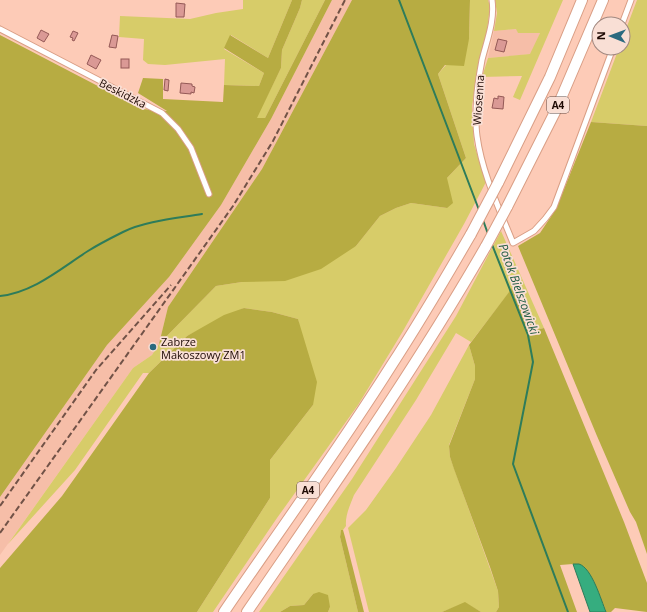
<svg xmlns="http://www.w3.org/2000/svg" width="647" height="612" viewBox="0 0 647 612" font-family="'Open Sans',sans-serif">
<rect width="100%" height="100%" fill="#fdcbb7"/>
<g fill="#f6bea8">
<path d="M332,0H352L262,169L168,307L159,344L152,355L133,368L0,555V497L107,345L169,277L221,205L271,119Z"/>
<path d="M517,29L518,33H540L531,54L488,58L494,31Z"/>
</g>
<g fill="#d7cc69">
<path d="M243,0H292L268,58L231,35L224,49L264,73L259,86L224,85L225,59L165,65L148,64L143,60L144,39L119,37L120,16L190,19L216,13L243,9Z"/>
<path d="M302,0H325L265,118H256L281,68L282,50L300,8Z"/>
<path d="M470,0H488L490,6L487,31L479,63L472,106L474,144L486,182L464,224L403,331L358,405L277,518L213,612H197L270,498V460L313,405L298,319L272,312L244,308L187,336L149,373H143L75,470L8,544L133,368L152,355L159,344L216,286L242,282L356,246L380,216L396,208L411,203L447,208V178L466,158L438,74L469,39Z"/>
<path d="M495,0H563L520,100L513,97L522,76L482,77L488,58L530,54L540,33H518L516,29L494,31L497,13Z"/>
<path d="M637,0H647V126L591,122L619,48H623V37Z"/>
<path d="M501,231L544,328L536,330L515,285L471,342L456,333L416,400L354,495C350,505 345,516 346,526L343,530H341L340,537L358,612H328L330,607L313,594L304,605L290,606L280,612H259L352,479L412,385L456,316Z"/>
<path d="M469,345L475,366V379L449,445L450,457L498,591L499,607L496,612H481L465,603L442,612H369L348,528L366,510L396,468L431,415Z"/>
</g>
<g fill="#b7ac42">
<path d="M292,0H302L300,8L282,50L281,68L257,118H265L325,0H332L271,119L221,205L169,277L107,345L0,497V35L142,109L167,111L138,93L143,78L163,79V99L223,102L224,85L259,86L264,73L224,48L230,35L268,58Z"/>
<path d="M352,0H470L469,39L464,66L445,65L438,74L466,158L447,178L453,203L447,208L411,203L396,208L380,216L356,246L321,269L285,281L242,282L216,286L159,344L168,307L262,169Z"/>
<path d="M591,122L647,126V554L636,522L630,512L597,436L518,246L540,233L556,209Z"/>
<path d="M515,284L536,330L544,328L624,522L647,583V612L615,608L611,612H606L593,580L573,564L560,565L577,612H496L499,607L498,591L490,567L454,469L450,457L449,446L475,379V366L469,345Z"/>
<path d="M244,308L272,312L298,319L317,382L313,405L270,460V498L197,612H0V568L62,496L149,373L187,336L224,315Z"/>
<path d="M341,530H343L345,537L364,612H358L340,537Z"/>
<path d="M319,592L328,595L330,607L328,612H280L290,606L304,605L313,594Z"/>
<path d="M465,602L481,612H442Z"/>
</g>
<path fill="#36ad7f" stroke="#2e7c5a" d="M573,564C575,564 577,564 579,564C592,568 601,600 606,612H590Z"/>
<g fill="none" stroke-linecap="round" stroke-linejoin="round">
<g stroke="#2e7c5a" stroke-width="2">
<path d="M399,0L479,210"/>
<path d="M483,220L488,234"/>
<path d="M491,242L528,335L533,362L513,464L568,612"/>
<path d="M0,296C34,292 60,269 88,251C99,244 111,238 123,232C144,221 179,218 202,214"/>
</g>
</g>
<g fill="#da9995" stroke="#945956">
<path d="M176,3L185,4L184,17H176Z"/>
<path d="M41,30L49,34L44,42L37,38Z"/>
<path d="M73,31L78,33L74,41L72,40L73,38L70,37Z"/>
<path d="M112,35L118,36L116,48L109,47Z"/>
<path d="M498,39L507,41L504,52L495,50Z"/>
<path d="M91,55L101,60L96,69L87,64Z"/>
<rect x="121" y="59" width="8" height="9"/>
<path d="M165,79L169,80L168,91L164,90Z"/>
<path d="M181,83L192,84V86L195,87L194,93L191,92V94L180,93Z"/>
<path d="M498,96L504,97L503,109L492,108L494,98L498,99Z"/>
</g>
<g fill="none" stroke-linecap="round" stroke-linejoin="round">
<defs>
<g id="street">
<path d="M492,0C495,20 487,40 482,60C480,71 478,82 477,93C476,107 475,122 477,136C482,173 499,208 513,243L534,231L545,219L554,207L613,48"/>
<path d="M622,24L631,0"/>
<path d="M0,29L162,113L178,129L191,148L209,194"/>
</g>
<g id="highway">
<path d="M498,183L550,77L582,0"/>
<path d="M507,207L556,110L603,0"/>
<path d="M224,612C280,530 338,450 391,366C419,323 445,279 471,234"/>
<path d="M247,612C329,492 413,373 486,246"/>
</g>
</defs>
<use href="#street" stroke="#d99e85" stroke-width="7"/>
<use href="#highway" stroke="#d99e85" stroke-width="12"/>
<use href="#street" stroke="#fff" stroke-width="5"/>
<use href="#highway" stroke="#fff" stroke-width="10"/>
<g stroke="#715247" stroke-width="2" stroke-dasharray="6 3" stroke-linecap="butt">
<path d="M0,506L96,370L171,285"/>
<path d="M0,533L233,206L273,141L345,0"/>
</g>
<defs>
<g id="highway-bridge">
<path d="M471,234L498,183"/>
<path d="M486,246L507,207"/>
</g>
</defs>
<use href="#highway-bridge" stroke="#d99e85" stroke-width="12" stroke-linecap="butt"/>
<use href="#highway-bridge" stroke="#fff" stroke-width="10"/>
</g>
<circle fill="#2b6a7f" stroke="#f9dfd5" stroke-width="1.5" cx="153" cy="347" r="4"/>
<g text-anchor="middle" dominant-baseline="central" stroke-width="3.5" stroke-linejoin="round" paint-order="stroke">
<g fill="#f9dfd5" stroke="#5f4942" stroke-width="1">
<rect x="547" y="97" width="22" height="16" rx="3"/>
<rect x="297" y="482" width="22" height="16" rx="3"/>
</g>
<g font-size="10" font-weight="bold" fill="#1d0903">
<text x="558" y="105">A4</text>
<text x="308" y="490">A4</text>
</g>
<g font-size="11" fill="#1d0903" stroke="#f9dfd5">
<text transform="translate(123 93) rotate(27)">Beskidzka</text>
<text transform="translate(478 100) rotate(-86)">Wiosenna</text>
</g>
<g font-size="11" fill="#1d0903" stroke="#f9dfd5" text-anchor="start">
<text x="161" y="341">Zabrze<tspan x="161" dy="13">Makoszowy ZM1</tspan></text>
</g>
<g font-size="12" font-style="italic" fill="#1e5b42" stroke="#f9dfd5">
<text transform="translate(519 289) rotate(70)">Potok Bielszowicki</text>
</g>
</g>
<g transform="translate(611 36) rotate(271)"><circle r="19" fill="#f9dfd5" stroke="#a18981"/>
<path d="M0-3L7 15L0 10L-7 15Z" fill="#2b6a7f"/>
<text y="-6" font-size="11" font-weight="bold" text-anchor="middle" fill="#1d0903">N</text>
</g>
</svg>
